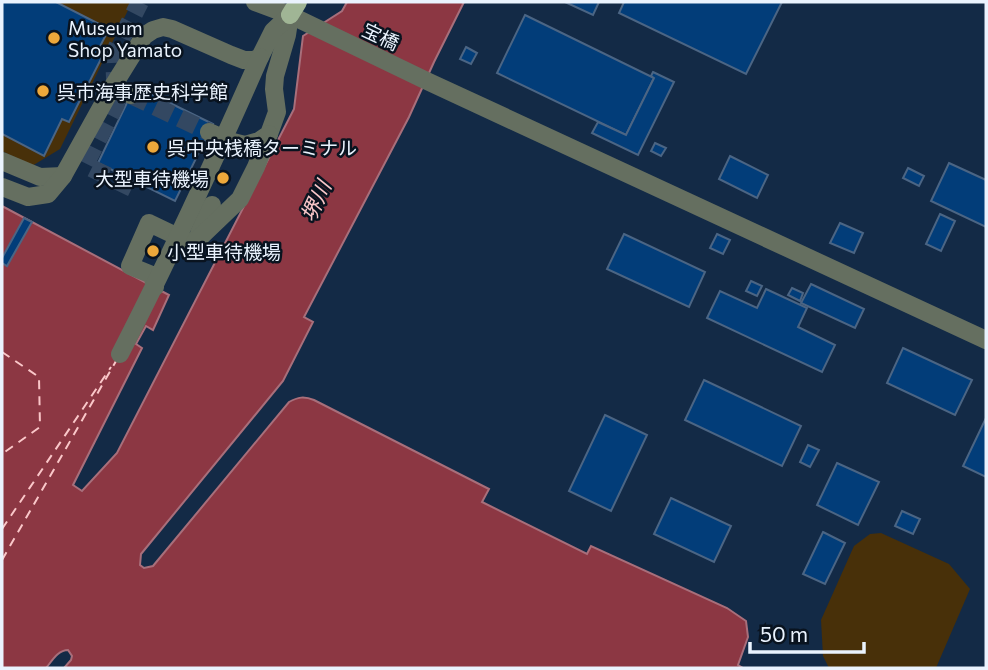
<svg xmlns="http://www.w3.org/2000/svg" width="988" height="670" viewBox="0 0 988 670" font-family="Commissioner,'Noto Sans JP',sans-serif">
<rect width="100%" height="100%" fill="#132a46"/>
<g fill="#483009">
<path d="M2,2H132L60,149L32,166L2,151Z"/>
<path d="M881,533L949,564L970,589L936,668H829L823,656L821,620L854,546L870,534Z"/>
</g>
<path fill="#8c3743" stroke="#a86f7b" stroke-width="2" d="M347,2H464L434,62L409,117L304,317L313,322L283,381L141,554L140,565L144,568L153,566L289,402C298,397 304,396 314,400L489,489L482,502L587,554L591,546L727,608L746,621L748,637L738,665L743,668H64L71,660L72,656L68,650C58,650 52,661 46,668H2V206L169,295L153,330L146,326L136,344L142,348L73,485L82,491L117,453L294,109L303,36L342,11Z"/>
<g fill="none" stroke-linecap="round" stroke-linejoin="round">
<g stroke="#fac7c9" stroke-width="2" stroke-dasharray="9 7" stroke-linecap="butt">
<path d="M2,352L39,377L40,427L2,454"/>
<path d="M2,529L111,367"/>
<path d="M2,560L116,361"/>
</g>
</g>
<g fill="#023d79" stroke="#4b6584" stroke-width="2">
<path d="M2,2H56L109,29L96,54L102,57L69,122L62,119L44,156L2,134Z"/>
<path d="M565,2H599L593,15Z"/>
<path d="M624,2H782L746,74L619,13Z"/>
<path d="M525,15L654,78L626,135L497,73Z"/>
<path d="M466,47L477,53L471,64L460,59Z"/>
<path d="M653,72L674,82L638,155L592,133L598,122L626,135L654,78L651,76Z"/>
<path d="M135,86L213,124L175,201L98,163Z"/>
<path d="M655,143L666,148L661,156L651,151Z"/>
<path d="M730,156L768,175L757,198L719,179Z"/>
<path d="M949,163L986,180V227L931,201Z"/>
<path d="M908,168L924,176L919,186L903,178Z"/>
<path d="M940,214L955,221L941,251L926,244Z"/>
<path d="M24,218L32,222L7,266L2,263V258Z"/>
<path d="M840,223L863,233L854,253L830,243Z"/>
<path d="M624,234L705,272L689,307L607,269Z"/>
<path d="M717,234L730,240L723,254L710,248Z"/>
<path d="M751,281L762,286L757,296L746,291Z"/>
<path d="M811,284L864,309L855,328L801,303Z"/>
<path d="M792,288L803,293L800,301L788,295Z"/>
<path d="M766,289L807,308L798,327L835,345L822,372L707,318L720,291L757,308Z"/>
<path d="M903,348L972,380L955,415L887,383Z"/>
<path d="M704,380L801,426L782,466L685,420Z"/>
<path d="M605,415L647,435L611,511L569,491Z"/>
<path d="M986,418V477L963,466Z"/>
<path d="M808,445L819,450L810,467L800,462Z"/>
<path d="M837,463L879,482L858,525L817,505Z"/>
<path d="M671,498L731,526L714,562L654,534Z"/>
<path d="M902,511L920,519L913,534L895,526Z"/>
<path d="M823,532L845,543L825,584L803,574Z"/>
</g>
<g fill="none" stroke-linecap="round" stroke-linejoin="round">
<g stroke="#334862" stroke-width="18" stroke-dasharray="18 9" stroke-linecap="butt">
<path d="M131,95L209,132"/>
<path d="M132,188L85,165L116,104L114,53L140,2"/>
</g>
<g stroke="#656f60" stroke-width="18">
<path d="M255,2L290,15L429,82L986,340"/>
<path d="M113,86L131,95"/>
<path d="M209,132L229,141L245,145L259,141L269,134L277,112L274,89L275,76L287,35L290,15"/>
<path d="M2,161L40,177L63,176"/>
<path d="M2,187L28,197L48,194L63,176L113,86L144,36L153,30L163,27L172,29L231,55L244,60H254L260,57L273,31L290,15"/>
<path d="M199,233L212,205"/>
<path d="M155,287L152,275L130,266L149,223L193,244L240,199L256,167L269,134"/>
<path d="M120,354C170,257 216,157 260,57"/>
</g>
<path stroke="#a0b595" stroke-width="18" d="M290,15L298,2"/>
</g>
<g fill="#eda83b" stroke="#09131f" stroke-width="2.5">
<circle cx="54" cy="38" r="7"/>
<circle cx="43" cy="91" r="7"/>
<circle cx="153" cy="147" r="7"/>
<circle cx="223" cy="178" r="7"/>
<circle cx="153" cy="251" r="7"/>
</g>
<g text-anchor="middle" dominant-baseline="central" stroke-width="5" stroke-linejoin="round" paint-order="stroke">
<g font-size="19" fill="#eaf3fe" stroke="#09131f" text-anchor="start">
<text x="68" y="27">Museum<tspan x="68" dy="22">Shop Yamato</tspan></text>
<text x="57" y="91">呉市海事歴史科学館</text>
<text x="167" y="147">呉中央桟橋ターミナル</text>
<text x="209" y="178" text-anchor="end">大型車待機場</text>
<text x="167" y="251">小型車待機場</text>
</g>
<g font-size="19" fill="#eaf3fe" stroke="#09131f">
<text transform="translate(381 36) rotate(25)">宝橋</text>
</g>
<g font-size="21" font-style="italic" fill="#fac7c9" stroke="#09131f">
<text transform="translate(315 201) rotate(-65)">堺川</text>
</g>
</g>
<rect width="988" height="670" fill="none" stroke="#eaf3fe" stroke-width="7"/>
<path d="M750 642v10h114v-10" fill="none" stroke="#eaf3fe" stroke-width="3.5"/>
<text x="760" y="642" font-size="21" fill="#eaf3fe" stroke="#09131f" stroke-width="5" paint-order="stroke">50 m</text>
</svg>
